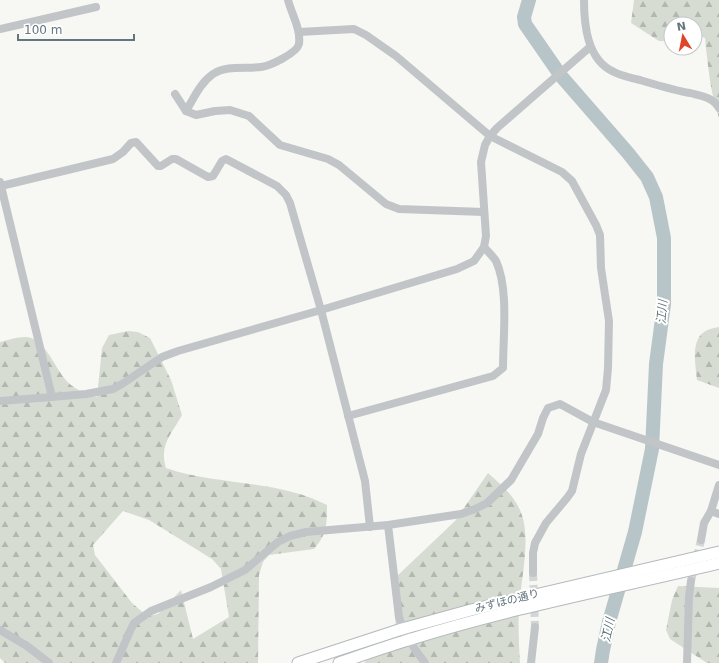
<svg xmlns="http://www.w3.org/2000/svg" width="719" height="663" viewBox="0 0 719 663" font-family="'DejaVu Sans','Noto Sans JP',sans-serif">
<defs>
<pattern id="forest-firs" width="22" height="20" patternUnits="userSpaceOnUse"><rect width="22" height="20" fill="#d7dcd3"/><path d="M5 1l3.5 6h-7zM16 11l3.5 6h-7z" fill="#b2b7b0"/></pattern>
</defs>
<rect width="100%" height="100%" fill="#f7f7f4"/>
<g fill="url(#forest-firs)" fill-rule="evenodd">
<path d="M634,0H719V118C710,92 708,66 705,38L695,34V24H671V41H659L631,23Z"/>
<path d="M719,327V388L697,380C696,366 690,342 704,332C708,329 714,328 719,327Z"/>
<path d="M128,331L138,332L150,338L171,380L182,415C171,435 159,445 166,468C218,486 277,479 327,505C327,523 327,535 314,549L269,555L263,562L259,575L258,663H5L0,658V342C8,340 17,337 25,337C44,337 54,366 65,379C71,387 86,395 97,397L102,348L109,335ZM123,511L149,520L212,559L221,569L229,617L193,639L181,590L158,614L147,616L132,603L95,555L93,545Z"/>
<path d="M488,473C500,484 513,494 520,510C532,536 521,579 519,607C518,626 519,645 520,663H364L386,641L396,628L392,585L397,576L455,521Z"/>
<path d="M678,586L719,588V663H707L670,639L666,630L672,600Z"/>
</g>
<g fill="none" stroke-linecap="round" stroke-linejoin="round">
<path stroke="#b7c5c8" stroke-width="14" d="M529,0L524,17L525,24L561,76L628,153L647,177L656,197L664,238V304L656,364L652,449L635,532L609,622L603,650L601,663"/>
<g stroke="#d2d6d7" stroke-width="8" stroke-dasharray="8 4" stroke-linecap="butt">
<path d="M533,573L535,627"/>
<path d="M691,581L701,540"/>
</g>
<defs>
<g id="secondary">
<path d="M298,663L402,629L471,610L719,552"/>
<path d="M339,663C362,655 385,647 408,640C510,608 615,588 719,563"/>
</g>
</defs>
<use href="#secondary" stroke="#b3b9bd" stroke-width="13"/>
<g stroke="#c1c5c8" stroke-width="8">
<path d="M584,0C584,25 587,60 614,72C622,76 631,78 640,80C657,85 673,90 690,93C701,96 713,97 719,108"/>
<path d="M0,29L96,7"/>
<path d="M299,32L354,29L366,35L396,56L490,136L562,172L572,181L596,225L600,235L601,268L609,321L608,368L606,390L581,454L572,491L567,498L546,523L535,543L533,553V573"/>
<path d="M175,94L186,111L196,115L215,111L230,110L249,116L280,145L328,159L339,165L386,204L399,209L484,212"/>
<path d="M186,111C194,98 200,83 213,74C227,65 245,69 261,67C270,66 297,53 299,44C301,29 292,15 288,0"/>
<path d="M0,182L52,397"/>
<path d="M1,186L113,159L123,152L131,143L136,142L158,166H161L172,159H176L208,177L213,176L222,161L226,159L277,186L286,195L290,203L321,310L365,481L370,527"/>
<path d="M0,401L52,397L86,394L113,389L122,384L162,357L178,351L321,310L457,269L474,261L484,247L486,236L481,162L485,145L490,136L497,128L590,47"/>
<path d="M348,416L493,376L503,368C503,337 509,289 496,261C493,256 488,252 484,247"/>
<path d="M711,511L719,514"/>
<path d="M388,525L399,617C404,635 414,648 425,663"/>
<path d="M701,540L704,523L711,511L719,485"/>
<path d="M0,630L27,646L49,663"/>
<path d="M116,663L131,629L134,623L151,611L211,587L245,570L278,542L290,536L306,532L388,525L461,514L475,509L487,503L511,480L538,434L543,418L548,408L560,404L593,422L719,465"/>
<path d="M531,663L535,627"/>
<path d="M687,663L689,597L691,581"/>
</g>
<use href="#secondary" stroke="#fff" stroke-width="11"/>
</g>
<g text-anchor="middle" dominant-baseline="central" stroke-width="4" stroke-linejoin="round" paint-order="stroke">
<g font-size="11" fill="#63757f" stroke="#fff">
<text transform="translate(507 601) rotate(-14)">みずほの通り</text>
</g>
<g font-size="12" font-style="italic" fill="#5e7579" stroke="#fff">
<text transform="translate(662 312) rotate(-85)">江川</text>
<text transform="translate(608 630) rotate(-78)">江川</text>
</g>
</g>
<g transform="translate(683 36) rotate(350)"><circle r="19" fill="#ffffff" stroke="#c1c8cc"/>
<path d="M0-3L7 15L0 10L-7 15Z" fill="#e0452b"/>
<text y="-6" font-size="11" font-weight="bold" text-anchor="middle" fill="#63757f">N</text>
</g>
<path d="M18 34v6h116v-6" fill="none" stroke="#63757f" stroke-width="2"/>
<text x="24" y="34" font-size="12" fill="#63757f" stroke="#ffffff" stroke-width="3" paint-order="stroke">100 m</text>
</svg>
